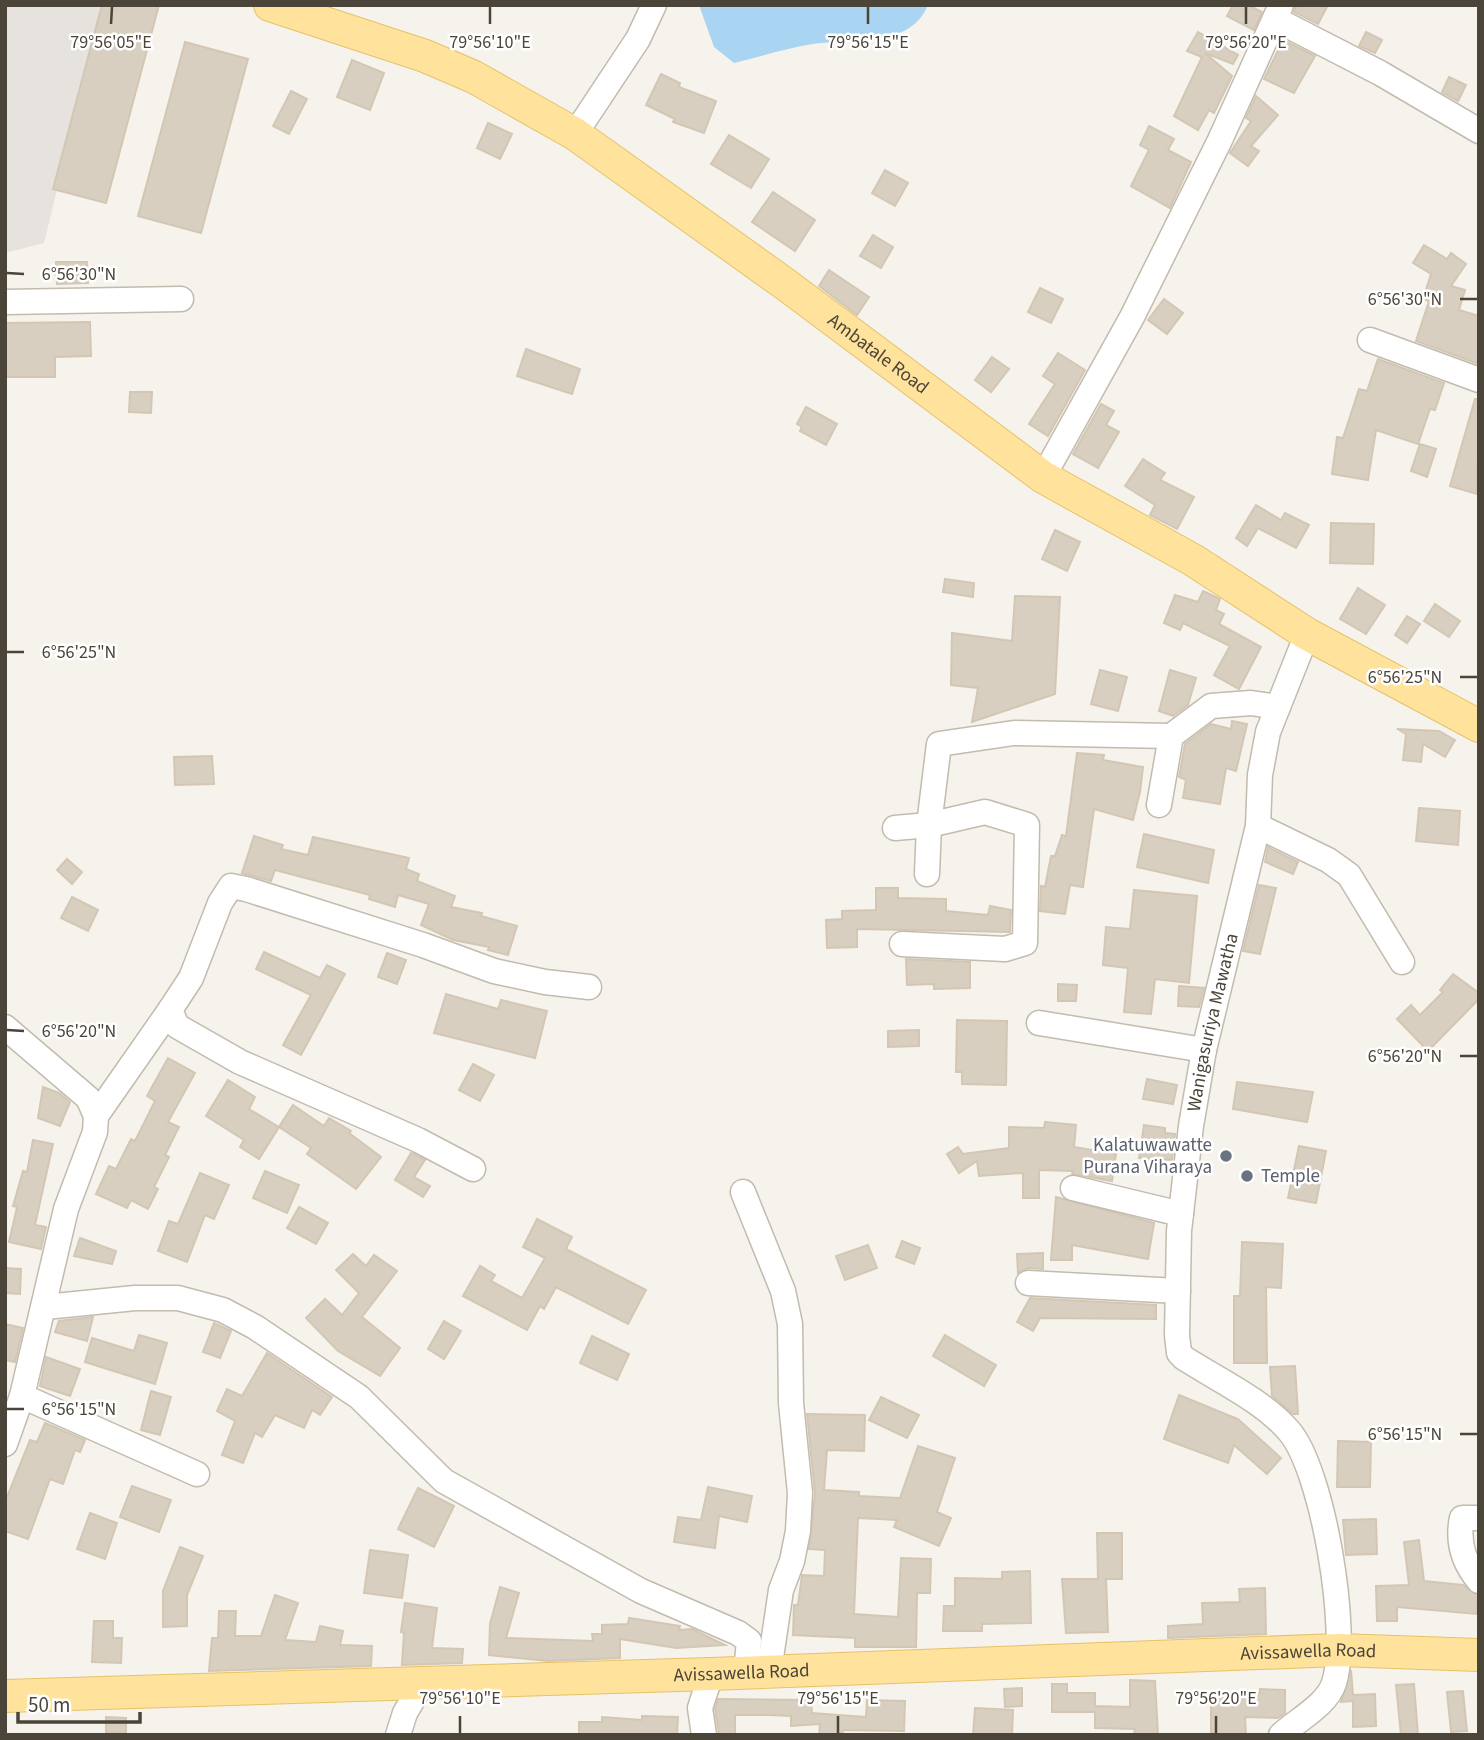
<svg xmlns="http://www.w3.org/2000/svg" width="1484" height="1740" viewBox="0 0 1484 1740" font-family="'Source Sans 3',sans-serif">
<rect width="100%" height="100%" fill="#f6f3ec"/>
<path fill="#e6e2dd" d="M5,5H102L44,243L5,253Z"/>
<path fill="#a9d4f2" d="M699,5H928C910,49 852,38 813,44C786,48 760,57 734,63L714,47Z"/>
<g fill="#d8cfc1" stroke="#d3c7b4" stroke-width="2">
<path d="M102,5H159L106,203L53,189Z"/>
<path d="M1233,5H1248L1262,12L1254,30L1227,16Z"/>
<path d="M1296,5H1328L1318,24L1294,12Z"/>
<path d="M1198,32L1238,55L1233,64L1205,53L1232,76L1214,113L1209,110L1198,130L1174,116L1202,57L1187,51Z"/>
<path d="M1366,32L1382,40L1375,53L1359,46Z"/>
<path d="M1283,40L1315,56L1294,93L1264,79Z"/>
<path d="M185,42L248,59L201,233L138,216Z"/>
<path d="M352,60L384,73L370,110L337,97Z"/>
<path d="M661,74L680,83L679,87L716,101L704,133L673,122L675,119L646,105Z"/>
<path d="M1449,77L1466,85L1458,101L1442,92Z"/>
<path d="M291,91L307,99L289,134L273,126Z"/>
<path d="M1256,96L1278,115L1251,146L1259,151L1248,166L1230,153L1251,121L1246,118Z"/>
<path d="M488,123L512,134L500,159L477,148Z"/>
<path d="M1149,126L1174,139L1168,150L1191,162L1170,208L1131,186L1149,150L1140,145Z"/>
<path d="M729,135L769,159L751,188L711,164Z"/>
<path d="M885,170L908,183L895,206L872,193Z"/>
<path d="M773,192L815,220L795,251L752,222Z"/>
<path d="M873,235L893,247L881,268L860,256Z"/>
<path d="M1424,245L1447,259L1451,253L1466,264L1451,286L1465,290L1459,310L1479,316V364L1416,341L1429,301L1423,299L1431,274L1413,263Z"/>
<path d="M56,262H87L88,283L57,284Z"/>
<path d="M829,270L869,297L857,315L819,286Z"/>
<path d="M1040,288L1063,299L1051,323L1028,312Z"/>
<path d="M1164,299L1183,313L1167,334L1148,320Z"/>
<path d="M90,322L91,356L55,357V377H5V323Z"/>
<path d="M526,349L580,369L572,394L517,376Z"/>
<path d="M1058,353L1085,370L1048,436L1029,424L1055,384L1043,376Z"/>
<path d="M992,357L1009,369L991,392L975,380Z"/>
<path d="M1378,359L1444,383L1435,410L1430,409L1418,444L1376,430L1368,480L1332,474L1337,437L1343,438L1359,389L1367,391Z"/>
<path d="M130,392H152L151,413L129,412Z"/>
<path d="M1475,399H1479L1477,494L1450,486Z"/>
<path d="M1101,404L1114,411L1106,425L1119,432L1098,468L1073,454Z"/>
<path d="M806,407L837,424L826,445L800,431L802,427L797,424Z"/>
<path d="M1420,444L1436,449L1427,477L1411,471Z"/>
<path d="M1143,459L1165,473L1160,480L1194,497L1177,529L1150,515L1155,505L1125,486Z"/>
<path d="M1256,505L1281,520L1285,513L1309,525L1296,548L1258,528L1247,546L1236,538Z"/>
<path d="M1331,523L1374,524L1373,564L1330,563Z"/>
<path d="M1055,530L1080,542L1067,571L1042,559Z"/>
<path d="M945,579L974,583L973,597L943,592Z"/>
<path d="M1358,588L1385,605L1366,634L1340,619Z"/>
<path d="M1203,591L1220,599L1216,610L1224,614L1219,624L1261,647L1239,689L1214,675L1230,646L1183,623L1180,630L1164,623L1175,595L1198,602Z"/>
<path d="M1015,596L1060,597L1055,694L972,722L978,688L951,685L952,633L1012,641Z"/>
<path d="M1435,604L1460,621L1449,637L1424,621Z"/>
<path d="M1407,616L1420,624L1407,643L1395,635Z"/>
<path d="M1100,670L1127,677L1118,711L1091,704Z"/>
<path d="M1170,670L1196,678L1188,705L1173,716L1159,711Z"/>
<path d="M1232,721L1247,724L1236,771L1226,768L1220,804L1183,798L1186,780L1179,777L1185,744L1211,724L1231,729Z"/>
<path d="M1397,729L1439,731L1455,740L1445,757L1423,744L1421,762L1403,760L1406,734Z"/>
<path d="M1077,753L1104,755L1103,760L1143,767L1140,792L1133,820L1094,809L1083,887L1070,885L1065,914L1040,911L1041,886L1045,887L1051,856H1055L1062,835L1066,836Z"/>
<path d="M212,756L214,784L175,785L174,757Z"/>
<path d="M1419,808L1460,811L1458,845L1416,841Z"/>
<path d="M1144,834L1214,850L1208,883L1137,867Z"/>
<path d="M254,836L283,845L281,849L308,855L313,837L409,858L406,869L419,874L417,881L455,896L451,907L482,913L481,916L517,926L508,955L488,950L489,947L453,940L421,925L429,904L398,895L395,907L369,899L370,895L275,870L271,881L242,873Z"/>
<path d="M1268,847L1298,862L1293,874L1265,862Z"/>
<path d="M67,859L82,872L72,884L57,870Z"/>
<path d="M1259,885L1276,888L1260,954L1243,951Z"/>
<path d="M876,888H898V898L946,899V911L988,915L990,906L1011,910L1010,932L857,929V947L827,948L826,920L842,919V911L876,910Z"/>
<path d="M1134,890L1197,896L1189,983L1155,979L1151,1014L1124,1012L1128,968L1103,965L1106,927L1130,929Z"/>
<path d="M72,897L98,910L88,931L61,918Z"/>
<path d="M264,952L320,978L327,965L345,974L301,1055L283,1045L311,995L256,969Z"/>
<path d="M387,953L406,960L397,984L378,977Z"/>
<path d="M906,959L970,962V988L934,989V984L907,985Z"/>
<path d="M1453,974L1479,993V999L1428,1051L1397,1019L1411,1005L1420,1015L1443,992L1440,990Z"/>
<path d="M1058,984L1077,985L1076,1001H1058Z"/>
<path d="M1179,986L1204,988L1199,1007L1178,1006Z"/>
<path d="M446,994L498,1009L501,1000L547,1011L535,1058L434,1033Z"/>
<path d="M957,1020L1007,1021L1006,1085L962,1084V1072H956Z"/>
<path d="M919,1030V1046L888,1047V1031Z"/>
<path d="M168,1058L195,1073L168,1122L179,1127L165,1155L169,1157L154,1187L158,1189L148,1209L131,1200L127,1208L96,1194L109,1166L116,1169L131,1139L135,1141L155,1101L147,1096Z"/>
<path d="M473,1064L494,1075L480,1101L459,1090Z"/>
<path d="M1147,1079L1177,1085L1173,1104L1143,1099Z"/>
<path d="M228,1080L255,1097L249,1109L279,1127L259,1159L240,1147L244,1140L206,1116Z"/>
<path d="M1237,1082L1313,1092L1307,1122L1233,1109Z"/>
<path d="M43,1087L59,1093L70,1102L60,1126L38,1118Z"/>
<path d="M293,1105L324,1126L329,1118L351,1131L349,1133L381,1157L356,1189L307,1154L311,1148L279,1127Z"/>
<path d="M1045,1122L1076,1125L1074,1147L1116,1154L1112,1181L1072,1174L1073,1171L1039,1170V1198H1023V1173L979,1176L977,1161L959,1173L947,1154L958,1147L963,1154L1009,1148V1127L1044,1128Z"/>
<path d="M1144,1125L1165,1128V1133L1175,1134L1172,1160L1139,1158Z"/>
<path d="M33,1140L53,1144L35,1225L46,1227L41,1249L9,1242L17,1207L13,1206L23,1171L27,1172Z"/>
<path d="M1299,1146L1326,1151L1316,1203L1288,1198Z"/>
<path d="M411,1153L425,1160L414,1177L430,1186L423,1197L395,1180Z"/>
<path d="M265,1171L299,1185L287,1213L253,1198Z"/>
<path d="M200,1173L229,1185L214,1219L205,1215L187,1262L158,1251L169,1221L178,1224Z"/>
<path d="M1056,1197L1154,1223L1148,1259L1072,1245V1260H1051Z"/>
<path d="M299,1207L328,1223L316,1244L287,1228Z"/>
<path d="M537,1219L572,1237L566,1249L646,1290L628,1324L556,1287L544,1309L540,1306L527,1330L463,1296L480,1266L495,1275L491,1281L522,1298L545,1258L523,1247Z"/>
<path d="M80,1238L116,1251L112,1264L74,1256Z"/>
<path d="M902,1241L920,1248L914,1264L896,1257Z"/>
<path d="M1242,1242L1283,1244L1281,1288L1266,1287L1267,1363H1234V1296H1240Z"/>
<path d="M868,1245L877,1268L845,1280L836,1256Z"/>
<path d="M1043,1253V1269L1028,1268L1018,1273L1017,1254Z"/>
<path d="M353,1254L366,1266L374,1255L397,1271L362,1317L400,1348L380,1376L338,1351L306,1318L325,1299L342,1315L359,1293L336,1270Z"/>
<path d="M5,1268L21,1269L20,1294L5,1293Z"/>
<path d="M1030,1298L1156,1305V1319L1040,1318L1033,1331L1017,1322Z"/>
<path d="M93,1317L87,1341L55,1332L59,1321Z"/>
<path d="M444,1321L461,1331L444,1359L428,1349Z"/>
<path d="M214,1323L231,1331L220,1358L203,1352Z"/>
<path d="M5,1324L23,1328L15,1362L5,1360Z"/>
<path d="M139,1335L167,1343L155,1384L85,1362L92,1338L134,1351Z"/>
<path d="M945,1335L996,1365L984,1386L933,1356Z"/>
<path d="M592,1336L629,1354L617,1380L580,1363Z"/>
<path d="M267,1353L332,1397L320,1415L312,1410L304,1428L275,1415L262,1437L255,1433L243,1463L222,1455L235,1421L217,1411L227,1389L242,1396Z"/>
<path d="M46,1357L80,1369L70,1396L40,1386Z"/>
<path d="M1295,1366L1298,1414H1293L1272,1396L1270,1367Z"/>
<path d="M151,1391L171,1397L160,1435L141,1430Z"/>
<path d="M1179,1395L1238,1419L1281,1458L1267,1474L1234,1445L1228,1463L1164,1439Z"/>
<path d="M881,1397L919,1415L907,1438L869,1420Z"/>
<path d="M807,1414L865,1415L864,1451L827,1450L824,1490L859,1492V1496L900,1498L918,1446L955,1458L937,1512L951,1518L939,1546L894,1527L897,1520L858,1518L854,1614L898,1617L901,1558L931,1559L930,1593H917L916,1647H855V1638L793,1635L794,1605H798L802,1575L824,1576L825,1550L809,1549L815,1494Z"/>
<path d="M45,1423L85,1440L80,1452L75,1450L63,1484L50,1479L28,1539L5,1531V1502L30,1440L37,1442Z"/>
<path d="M1338,1441L1371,1442L1370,1487H1337Z"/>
<path d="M132,1486L171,1500L159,1532L120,1517Z"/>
<path d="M708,1487L752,1496L747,1522L719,1516L715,1548L674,1542L678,1517L701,1520Z"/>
<path d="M418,1488L454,1506L434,1547L398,1529Z"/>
<path d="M90,1513L117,1523L105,1559L77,1549Z"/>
<path d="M1376,1519L1377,1554L1346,1555L1343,1520Z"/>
<path d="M1097,1533H1122V1579H1106L1108,1632L1066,1633L1062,1579H1098Z"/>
<path d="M1419,1540L1424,1581L1463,1585L1478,1595L1477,1614L1397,1607V1621H1377L1376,1586L1409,1585L1404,1542Z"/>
<path d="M180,1547L203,1556L187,1595V1626L163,1627V1591Z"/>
<path d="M370,1550L408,1555L402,1598L364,1593Z"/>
<path d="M1030,1571L1031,1623L982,1624V1631H943L944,1606H955V1578L1002,1579V1572Z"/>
<path d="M500,1587L519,1593L506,1638L593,1641L592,1634H602V1625L628,1624L629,1618L680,1626L679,1630L692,1629L725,1645L676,1648L620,1639V1658L548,1661L489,1655L490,1624Z"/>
<path d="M1265,1588L1266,1634L1168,1638V1626L1203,1624L1202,1603L1240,1602L1239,1589Z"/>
<path d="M275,1595L298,1603L285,1640L316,1642L320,1626L343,1631L340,1645L372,1646L371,1666L209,1671L212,1638H218L219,1611H236L235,1636H261Z"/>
<path d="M405,1603L437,1608L432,1648L463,1649L462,1663L402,1665L404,1633L401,1632Z"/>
<path d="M94,1621H113V1638H122L121,1663L92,1662Z"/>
<path d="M1351,1670L1353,1695L1375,1694L1376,1726L1353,1727V1701L1341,1702Z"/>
<path d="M1130,1680L1155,1681L1158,1735H1134L1135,1729L1095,1728V1712H1052V1684H1067V1693H1095V1706L1130,1707Z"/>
<path d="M1414,1684L1418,1735H1401L1396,1685Z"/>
<path d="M1022,1688V1706L1005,1707L1004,1689Z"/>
<path d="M1260,1689L1285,1690V1713L1278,1718L1245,1717L1246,1735H1211V1693H1260Z"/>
<path d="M1463,1691L1467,1731L1451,1732L1447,1692Z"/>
<path d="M718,1699L811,1700L812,1713L866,1717L867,1700L905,1701L904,1731L843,1730L842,1735H819L820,1724L791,1726V1716L770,1715H735V1735L719,1734L715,1709Z"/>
<path d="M975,1708L1013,1710L1012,1735H973Z"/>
<path d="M642,1716L678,1717L677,1735H579V1722H602V1717L642,1720Z"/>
<path d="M106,1717L126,1718V1733H106Z"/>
</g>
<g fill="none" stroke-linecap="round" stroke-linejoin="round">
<defs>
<g id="minor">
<path d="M1275,19L1380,73L1479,131"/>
<path d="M575,134L638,39L654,5"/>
<path d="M5,302L181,299"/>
<path d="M1370,340L1479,380"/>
<path d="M1043,477L1132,317L1220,140L1281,5"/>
<path d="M1159,805L1171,736L1211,706L1251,703L1278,707"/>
<path d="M1258,826L1328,860L1349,875L1402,962"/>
<path d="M895,828L929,825L985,812L1027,825L1025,943L1005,949L902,944"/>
<path d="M927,874L929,825L939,744L1014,733L1171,736"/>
<path d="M1039,1023L1204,1050"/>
<path d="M5,1027L88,1098L96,1116L95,1132L66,1209L22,1396L5,1444"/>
<path d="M96,1116L170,1010"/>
<path d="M473,1169L418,1140L240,1062L177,1026L170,1010L191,978L220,903L231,886L246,889L423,945L494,971L545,982L589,987"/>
<path d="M1073,1188L1181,1214"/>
<path d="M743,1192L783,1291L790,1324L791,1403L800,1493L798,1531L792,1561L781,1590L769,1671"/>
<path d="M1028,1283L1178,1291"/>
<path d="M45,1307L135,1298H178L223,1310L255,1327L359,1397L444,1481L641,1591L738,1633L749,1641L746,1672"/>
<path d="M22,1396L197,1474"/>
<path d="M1479,1518H1462C1457,1542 1463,1562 1479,1581"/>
<path d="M398,1735L405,1713L423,1682"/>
<path d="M704,1735L700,1708L711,1674"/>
<path id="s1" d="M1281,1735C1297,1720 1327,1705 1334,1683C1350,1634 1323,1470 1289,1431C1262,1400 1218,1380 1184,1358L1179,1353L1177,1335L1179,1231L1191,1126L1204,1050L1258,826L1260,775L1268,732L1307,634"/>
</g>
<g id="major">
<path id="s2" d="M270,5L425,56L474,77L575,134L785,284L1043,477L1193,560L1307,634L1479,726"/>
<path id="s3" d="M5,1696L711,1674L1339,1650L1479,1655"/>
</g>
</defs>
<use href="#minor" stroke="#c2bbae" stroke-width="27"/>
<use href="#major" stroke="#e6c16a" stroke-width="34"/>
<use href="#minor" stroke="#fff" stroke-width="24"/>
<use href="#major" stroke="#ffe39c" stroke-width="32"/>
</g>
<path fill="none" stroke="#4b4439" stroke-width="2.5" d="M111,24L112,7M490,24V7M868,24V7M1246,24V7M7,273L24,274M1460,299H1477M7,652H24M1460,677H1477M7,1030L24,1031M1460,1056H1477M7,1409H24M1460,1434H1477M460,1733V1716M838,1733V1716M1216,1733V1716"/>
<g fill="#6b7280" stroke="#fff" stroke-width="2.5">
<circle cx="1226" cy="1156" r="7"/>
<circle cx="1247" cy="1176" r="7"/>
</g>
<g text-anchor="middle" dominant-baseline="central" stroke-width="5" stroke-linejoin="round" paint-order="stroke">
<g font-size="19" fill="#4b4439" stroke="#fff">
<text stroke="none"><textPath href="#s2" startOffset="707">Ambatale Road</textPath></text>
<text stroke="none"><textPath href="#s1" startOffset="805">Wanigasuriya Mawatha</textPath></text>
<text stroke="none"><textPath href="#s3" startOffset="1304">Avissawella Road</textPath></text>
<text stroke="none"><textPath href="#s3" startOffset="737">Avissawella Road</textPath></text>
</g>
<g font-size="19" fill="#5b616d" stroke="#fff" text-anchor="end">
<text x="1212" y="1145">Kalatuwawatte<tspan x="1212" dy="22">Purana Viharaya</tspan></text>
<text x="1261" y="1176" text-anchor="start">Temple</text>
</g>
</g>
<g font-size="18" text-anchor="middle" fill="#4b4439" stroke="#fff" stroke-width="5" stroke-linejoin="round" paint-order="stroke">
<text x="111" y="48">79°56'05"E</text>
<text x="490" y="48">79°56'10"E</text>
<text x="868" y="48">79°56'15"E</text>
<text x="1246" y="48">79°56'20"E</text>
<text x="79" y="280">6°56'30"N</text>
<text x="1405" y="305">6°56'30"N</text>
<text x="79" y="658">6°56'25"N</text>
<text x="1405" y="683">6°56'25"N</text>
<text x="79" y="1037">6°56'20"N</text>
<text x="1405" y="1062">6°56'20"N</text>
<text x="79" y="1415">6°56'15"N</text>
<text x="1405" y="1440">6°56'15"N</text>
<text x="460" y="1704">79°56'10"E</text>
<text x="838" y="1704">79°56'15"E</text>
<text x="1216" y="1704">79°56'20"E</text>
</g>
<rect width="1484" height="1740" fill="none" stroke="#4b4439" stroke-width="14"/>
<path d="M18 1712v10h122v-10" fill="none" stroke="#4b4439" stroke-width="3.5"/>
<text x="28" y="1712" font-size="21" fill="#4b4439" stroke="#ffffff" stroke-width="5" paint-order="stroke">50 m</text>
</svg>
